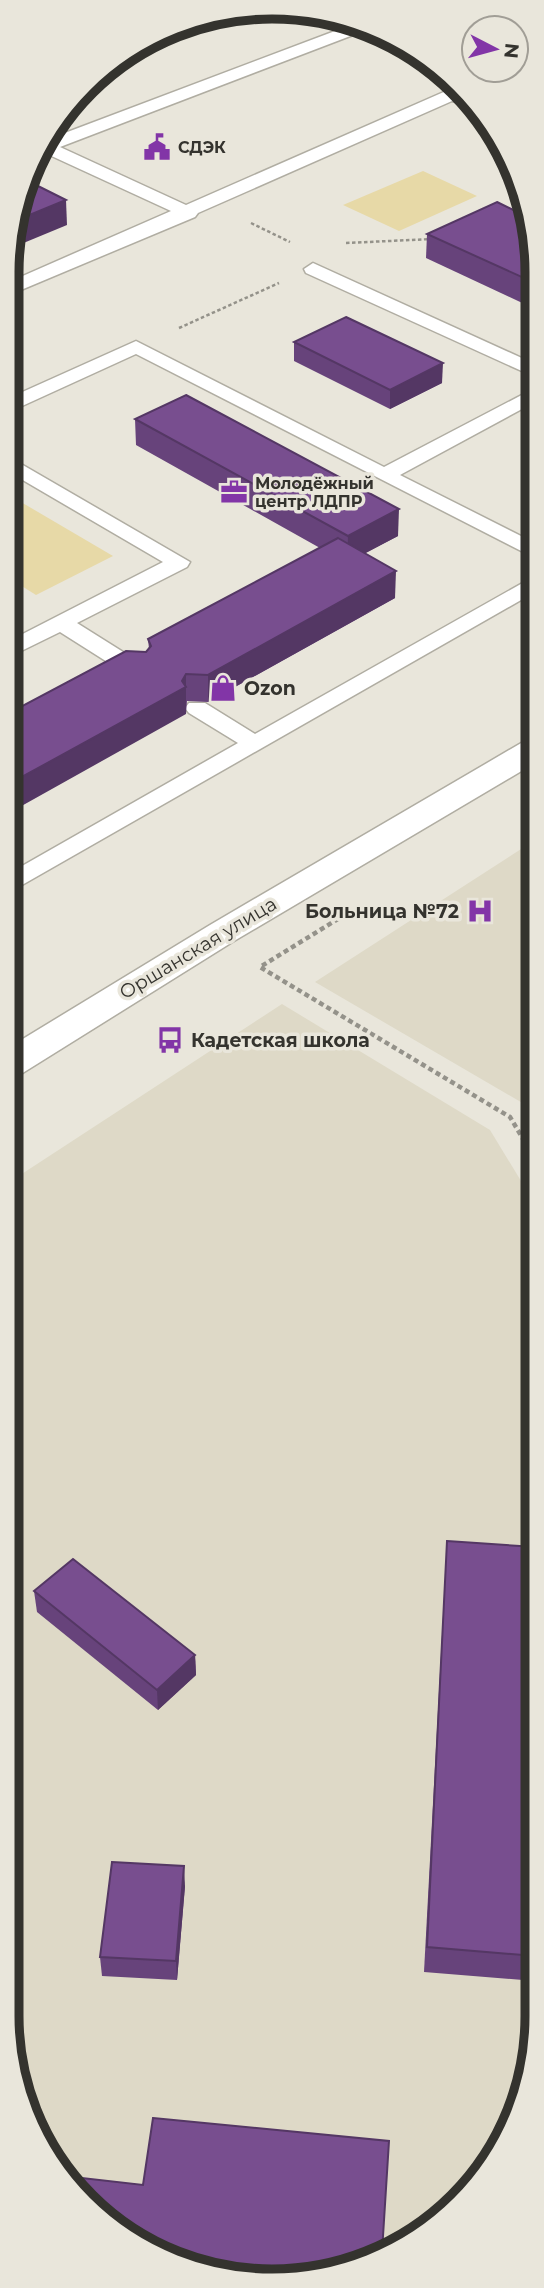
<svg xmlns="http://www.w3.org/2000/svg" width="544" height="2288" viewBox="0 0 544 2288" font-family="Montserrat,sans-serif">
<rect width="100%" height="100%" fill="#e9e6db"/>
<g fill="#ded9c7">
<path d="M535,840V1115L531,1108L315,982Z"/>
<path d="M282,1004L490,1130L535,1204V2051L502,2148L434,2226L341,2272L73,2191L27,2117L7,2016L8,1183Z"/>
</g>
<g fill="#e7d9a7">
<path d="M423,171L477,196L399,231L343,205Z"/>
<path d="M9,495L113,556L36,595L9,578Z"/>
</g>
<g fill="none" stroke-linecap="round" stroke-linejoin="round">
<defs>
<g id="service">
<path d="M351,25L379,31L353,35L60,147L186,205L446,91L467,95L476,107L452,101L198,213L195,217L9,295V282L171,211L45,153L38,154L44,137L49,139Z"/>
<path d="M313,263L535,364V377L306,273L304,269Z"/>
<path d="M136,341L384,467L535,388V402L400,475L535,543V558L136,354L9,412V398Z"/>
<path d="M9,457L190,562L187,567L77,623L147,667L150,672L147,677H131L60,632L9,657V641L163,562L9,472Z"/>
<path d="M535,576V592L8,893V874L238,743L189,713L185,708L189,703H205L255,734Z"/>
</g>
<g id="tertiary">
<path d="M204,16H220C213,26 194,30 183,26Z"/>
<path d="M535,739V763L234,941L21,1074L8,1078V1048L210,925L523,742Z"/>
</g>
</defs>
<use href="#service" stroke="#b0ada2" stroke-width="3"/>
<use href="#tertiary" stroke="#b0ada2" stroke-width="3"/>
<g stroke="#94928a" stroke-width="2.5" stroke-dasharray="3.5 2.5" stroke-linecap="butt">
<path d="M251,223L290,242"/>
<path d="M346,243L432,239"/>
<path d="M179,328L279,283"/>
</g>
<path stroke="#94928a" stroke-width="4.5" stroke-dasharray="5 3.5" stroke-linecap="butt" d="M346,914L260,967L510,1117L535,1159"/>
<use href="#service" fill="#fff" fill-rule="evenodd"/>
<use href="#tertiary" fill="#fff" fill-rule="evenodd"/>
</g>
<g fill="#67437b">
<path d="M427,234L535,238V309L426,258Z"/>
<path d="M294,342L442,383L390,409L294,361Z"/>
<path d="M135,419L398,536L365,553L395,598L208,702L187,701L186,714L146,652L149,649L148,639L320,548L136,445Z"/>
<path d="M527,898H535V965L525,923Z"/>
<path d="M447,1541L535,1547V1981L424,1972Z"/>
<path d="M34,1591L195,1655L196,1675L158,1710L37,1612Z"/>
<path d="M185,1886L177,1980L102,1976L100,1957Z"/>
</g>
<g fill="#543764">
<path d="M66,200L67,225L9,249V237L15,221Z"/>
<path d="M443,363L442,383L390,409V390Z"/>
<path d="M399,509L398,536L347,563L348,536Z"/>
<path d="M396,571L395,598L208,702V675Z"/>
<path d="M186,674V714L9,813V784L182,681Z"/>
<path d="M195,1655L196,1675L158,1710L157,1690Z"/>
<path d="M184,1866L185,1886L177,1980L176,1961Z"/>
</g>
<g fill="#784e8f" stroke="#543764" stroke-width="2">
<path d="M28,181L66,200L15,221Z"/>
<path d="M497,202L528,217L535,238V283L427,234Z"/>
<path d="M346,317L443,363L390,390L294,342Z"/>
<path d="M186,395L399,509L348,536L135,419Z"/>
<path d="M338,538L396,571L208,675L186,674L182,681L186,687L9,784V713L126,651L146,652L151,646L148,639Z"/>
<path d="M527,898H535V930Z"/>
<path d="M447,1541L535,1547V1956L427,1947Z"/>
<path d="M73,1559L195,1655L157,1690L34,1591Z"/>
<path d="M112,1862L184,1866L176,1961L100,1957Z"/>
<path d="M153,2118L389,2141L382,2252L341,2272L254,2280L154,2253L73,2191L64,2176L143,2185Z"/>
</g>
<defs>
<symbol id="civic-bare" viewBox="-9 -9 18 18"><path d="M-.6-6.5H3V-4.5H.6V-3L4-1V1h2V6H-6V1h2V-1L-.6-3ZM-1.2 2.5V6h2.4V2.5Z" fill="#8235a7" stroke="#e9e6db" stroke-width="2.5" paint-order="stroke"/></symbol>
<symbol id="office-bare" viewBox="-9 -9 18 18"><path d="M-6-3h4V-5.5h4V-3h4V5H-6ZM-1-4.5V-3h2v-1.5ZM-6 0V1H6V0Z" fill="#8235a7" stroke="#e9e6db" stroke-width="2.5" paint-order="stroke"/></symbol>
<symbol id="shop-bare" viewBox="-9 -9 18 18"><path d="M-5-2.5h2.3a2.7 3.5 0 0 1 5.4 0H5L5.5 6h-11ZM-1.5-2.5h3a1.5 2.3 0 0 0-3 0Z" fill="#8235a7" stroke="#e9e6db" stroke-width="2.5" paint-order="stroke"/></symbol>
<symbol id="hospital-bare" viewBox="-9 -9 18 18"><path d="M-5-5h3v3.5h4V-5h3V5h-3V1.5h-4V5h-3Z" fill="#8235a7" stroke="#e9e6db" stroke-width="2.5" paint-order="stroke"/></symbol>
<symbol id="bus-bare" viewBox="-9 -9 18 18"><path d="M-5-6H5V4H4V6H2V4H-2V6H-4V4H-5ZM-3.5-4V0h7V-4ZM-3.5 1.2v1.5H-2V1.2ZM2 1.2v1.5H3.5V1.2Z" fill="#8235a7" stroke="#e9e6db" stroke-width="2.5" paint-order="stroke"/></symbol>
</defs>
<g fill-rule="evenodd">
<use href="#civic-bare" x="138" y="128" width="38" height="38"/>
<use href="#office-bare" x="215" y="473" width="38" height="38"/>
<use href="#shop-bare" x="204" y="669" width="38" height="38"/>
<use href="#hospital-bare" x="461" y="892" width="38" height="38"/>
<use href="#bus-bare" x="151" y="1021" width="38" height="38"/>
</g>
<g text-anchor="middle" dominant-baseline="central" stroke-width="7" stroke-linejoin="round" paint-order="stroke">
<g font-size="16" font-weight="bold" fill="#34332e" stroke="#e9e6db" text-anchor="start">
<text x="178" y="147">СДЭК</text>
<text x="255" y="483">Молодёжный<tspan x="255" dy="18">центр ЛДПР</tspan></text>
</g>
<g font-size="19" font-weight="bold" fill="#34332e" stroke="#e9e6db" text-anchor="start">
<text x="244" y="688">Ozon</text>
<text x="459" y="911" text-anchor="end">Больница №72</text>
<text x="191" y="1040">Кадетская школа</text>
</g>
<g font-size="19" fill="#34332e" stroke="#e9e6db">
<text transform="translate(198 948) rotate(-31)">Оршанская улица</text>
</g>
</g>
<path d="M0 0H544V2288H0ZM272 19H272A253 253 0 0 1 525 272V2016A253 253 0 0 1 272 2269H272A253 253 0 0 1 19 2016V272A253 253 0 0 1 272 19Z" fill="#e9e6db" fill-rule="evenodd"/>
<path fill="none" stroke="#34332e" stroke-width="9" d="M272 19H272A253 253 0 0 1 525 272V2016A253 253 0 0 1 272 2269H272A253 253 0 0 1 19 2016V272A253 253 0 0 1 272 19Z"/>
<g transform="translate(495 49) rotate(96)"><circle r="33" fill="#e9e6db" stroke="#a19e96" stroke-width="2"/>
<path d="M0-5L12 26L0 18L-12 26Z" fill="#8235a7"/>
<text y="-10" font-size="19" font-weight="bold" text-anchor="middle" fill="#34332e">N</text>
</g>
</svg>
